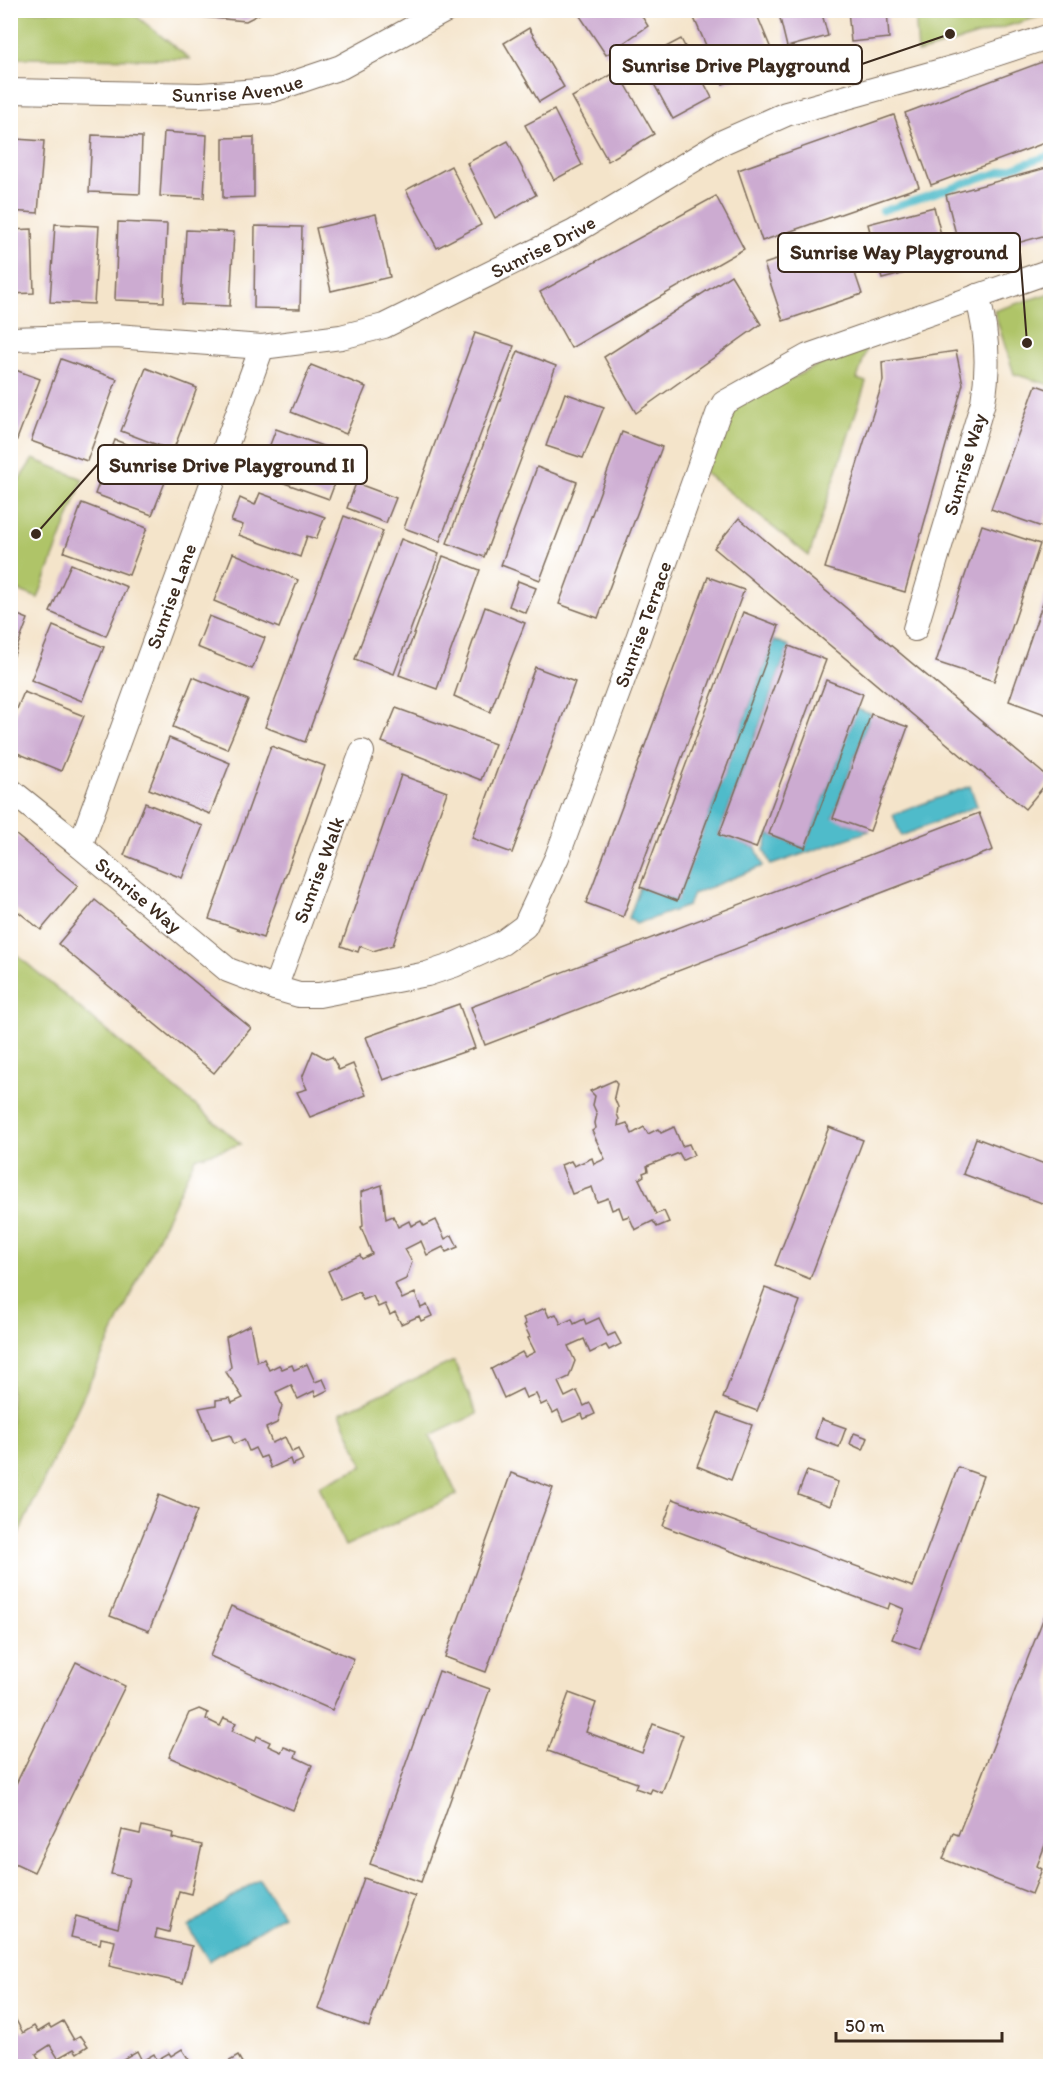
<svg xmlns="http://www.w3.org/2000/svg" width="1061" height="2077" viewBox="0 0 1061 2077" font-family="Itim,sans-serif">
<rect width="100%" height="100%" fill="#fff"/>
<filter id="ink" filterUnits="userSpaceOnUse"><feTurbulence type="fractalNoise" baseFrequency=".0167" numOctaves="2"/><feDisplacementMap in="SourceGraphic" scale="12" xChannelSelector="R" yChannelSelector="G"/><feConvolveMatrix kernelMatrix="1 2 1 2 8 2 1 2 1" color-interpolation-filters="sRGB"/></filter>
<filter id="wash" filterUnits="userSpaceOnUse"><feTurbulence type="fractalNoise" baseFrequency=".008" numOctaves="4" result="noise"/><feDisplacementMap in="SourceGraphic" scale="24" xChannelSelector="R" yChannelSelector="G"/><feGaussianBlur stdDeviation="1.35" result="paint"/><feColorMatrix in="noise" values="0 0 0 0 0 0 0 0 0 0 0 0 0 0 0 0 0 1.4 0 .05"/><feComposite in="paint" operator="in"/></filter>
<g filter="url(#wash)">
<rect width="100%" height="100%" fill="#f4e4ca"/>
<g fill="#afc468" stroke="#757743" stroke-width="1.5">
<path d="M1050,10L1048,14L918,53L915,11Z"/>
<path d="M130,11L190,59L11,58V11Z"/>
<path d="M1050,293V385L1014,374L994,311Z"/>
<path d="M870,339L857,379L866,382L809,556L703,471L731,409Z"/>
<path d="M33,459L83,479L38,598L10,587L11,477L19,480Z"/>
<path d="M11,950L241,1144L195,1158L11,1550Z"/>
<path d="M454,1361L477,1414L430,1436L457,1495L345,1546L319,1486L363,1466L340,1413Z"/>
</g>
<g fill="#4fbbca" stroke="#457274" stroke-width="1.5">
<path d="M774,640L789,646L719,834L756,848L763,866L693,894L688,906L636,924L629,918L640,887L677,900Z"/>
<path d="M857,709L871,714L833,817L869,831L771,865L764,850L769,834L805,848Z"/>
<path d="M970,786L977,806L901,836L893,815Z"/>
<path d="M259,1879L283,1915L209,1961L188,1927Z"/>
</g>
<g fill="none" stroke-linecap="round" stroke-linejoin="round">
<path stroke="#4fbbca" stroke-width="7" d="M882,211L1050,155"/>
</g>
<g id="blocks">
<g fill="#ccabd1">
<path d="M184,10H267L246,21L190,16Z"/>
<path d="M576,10H638L648,26L606,55Z"/>
<path d="M711,10H755L776,61L723,84L694,18Z"/>
<path d="M778,10H821L828,36L787,47Z"/>
<path d="M848,10H887L889,38L851,42Z"/>
<path d="M529,28L564,87L539,102L504,43Z"/>
<path d="M681,39L712,98L673,119L641,60Z"/>
<path d="M1050,59V141L931,185L905,113Z"/>
<path d="M618,71L654,134L608,161L572,97Z"/>
<path d="M554,110L582,165L554,180L525,125Z"/>
<path d="M894,115L919,187L762,241L738,170Z"/>
<path d="M164,132L207,135L204,198L160,196Z"/>
<path d="M92,135L142,137L140,194L89,192Z"/>
<path d="M254,137V197L223,198V138Z"/>
<path d="M16,139L44,141L38,213L10,211Z"/>
<path d="M508,141L536,195L495,218L467,163Z"/>
<path d="M451,166L481,225L437,248L406,190Z"/>
<path d="M1050,167V234L962,258L946,195Z"/>
<path d="M716,196L744,249L571,348L540,292Z"/>
<path d="M934,207L948,262L882,279L868,224Z"/>
<path d="M376,214L390,277L331,291L316,228Z"/>
<path d="M118,222L167,224L164,302L115,300Z"/>
<path d="M55,224L99,226L94,304L50,302Z"/>
<path d="M255,226L302,227L300,309L254,308Z"/>
<path d="M32,229L34,293L10,294V230Z"/>
<path d="M186,230L234,232L230,306L182,304Z"/>
<path d="M843,238L862,294L783,321L764,264Z"/>
<path d="M731,275L761,324L636,413L604,357Z"/>
<path d="M475,333L514,346L440,541L404,528Z"/>
<path d="M518,351L556,366L484,557L447,543Z"/>
<path d="M956,351L963,384L905,592L825,568L883,381L882,362Z"/>
<path d="M61,359L117,379L87,461L31,441Z"/>
<path d="M311,365L366,387L346,434L291,412Z"/>
<path d="M10,368L40,379L11,455H10Z"/>
<path d="M146,368L197,388L173,451L121,431Z"/>
<path d="M1036,385L1050,390V504L1042,527L991,509Z"/>
<path d="M565,393L604,407L583,458L546,446Z"/>
<path d="M276,429L336,451L329,472L338,475L329,499L259,474Z"/>
<path d="M622,432L662,447L598,618L559,604Z"/>
<path d="M115,440L173,462L152,515L95,494Z"/>
<path d="M537,467L577,482L540,580L501,565Z"/>
<path d="M356,483L396,498L386,523L347,508Z"/>
<path d="M260,493L325,517L316,539L307,536L300,557L239,535L243,525L231,521L240,498L255,505Z"/>
<path d="M82,503L147,528L129,575L64,552Z"/>
<path d="M344,516L383,531L305,742L265,727Z"/>
<path d="M739,518L1050,779L1025,809L714,548Z"/>
<path d="M982,525L1040,544L994,681L936,662Z"/>
<path d="M401,539L439,554L394,674L355,659Z"/>
<path d="M233,553L298,580L279,628L214,601Z"/>
<path d="M443,556L480,570L437,689L399,675Z"/>
<path d="M71,564L127,587L106,636L50,612Z"/>
<path d="M708,577L744,590L623,917L586,903Z"/>
<path d="M518,581L536,588L526,613L509,606Z"/>
<path d="M1050,582V716L1009,701Z"/>
<path d="M485,607L525,623L490,712L454,696Z"/>
<path d="M10,612L28,619L11,663H10Z"/>
<path d="M743,612L779,626L677,901L640,887Z"/>
<path d="M209,616L265,638L252,669L197,647Z"/>
<path d="M53,626L104,647L82,701L31,680Z"/>
<path d="M789,646L826,660L756,848L719,835Z"/>
<path d="M535,667L575,682L512,853L472,838Z"/>
<path d="M193,677L248,700L227,749L173,727Z"/>
<path d="M826,680L863,694L805,848L769,834Z"/>
<path d="M24,692L84,716L61,771L10,750V726Z"/>
<path d="M396,708L495,744L481,780L382,742Z"/>
<path d="M871,714L908,727L870,831L833,818Z"/>
<path d="M169,738L230,763L210,814L149,789Z"/>
<path d="M271,746L325,766L263,938L209,919Z"/>
<path d="M401,775L447,792L393,945L373,951L360,946L358,952L341,946Z"/>
<path d="M145,803L203,826L182,878L124,855Z"/>
<path d="M979,813L993,850L485,1045L471,1007Z"/>
<path d="M10,830L78,886L41,930L10,905Z"/>
<path d="M95,900L251,1028L214,1073L58,944Z"/>
<path d="M459,1004L475,1048L383,1080L366,1037Z"/>
<path d="M313,1051L327,1059L332,1057L339,1070L353,1064L366,1095L310,1117L297,1092L307,1089L302,1078Z"/>
<path d="M615,1080L617,1084L614,1097L618,1107L617,1114L619,1119L618,1126L627,1123L632,1134L644,1127L648,1134L658,1129L661,1133L674,1127L682,1146L689,1144L694,1155L683,1160L679,1153L647,1166L648,1171L643,1173L644,1176L639,1179L656,1214L664,1211L669,1222L657,1227L653,1221L635,1230L629,1216L623,1218L619,1207L612,1210L608,1198L597,1202L592,1187L572,1194L561,1165L571,1161L574,1166L592,1158L594,1164L605,1159L592,1131L596,1128L595,1123L597,1114L593,1105L595,1096L590,1091Z"/>
<path d="M829,1127L863,1140L810,1279L775,1265Z"/>
<path d="M976,1138L1050,1166V1206L963,1174Z"/>
<path d="M382,1185L386,1219L393,1216L398,1227L409,1221L411,1226L421,1221L424,1226L436,1220L445,1239L452,1235L458,1247L446,1252L443,1247L427,1255L421,1241L405,1249L412,1262L406,1279L395,1284L402,1299L415,1293L421,1308L427,1305L432,1316L421,1321L419,1316L401,1324L395,1312L390,1315L385,1304L378,1307L373,1296L363,1300L359,1292L341,1300L328,1271L360,1255L362,1259L372,1254L361,1227L363,1226L361,1192Z"/>
<path d="M765,1288L800,1301L757,1411L723,1398Z"/>
<path d="M545,1308L549,1317L556,1314L561,1324L572,1319L574,1324L584,1319L586,1324L599,1318L608,1336L615,1333L621,1344L609,1350L606,1345L590,1353L584,1339L568,1346L575,1361L569,1377L558,1382L565,1397L577,1391L584,1406L590,1403L595,1414L584,1419L582,1414L563,1422L558,1410L553,1413L547,1402L541,1405L536,1394L526,1398L522,1389L504,1398L491,1369L522,1352L525,1357L535,1352L528,1338L530,1337L524,1325L526,1324L523,1318Z"/>
<path d="M250,1325L257,1362L264,1359L269,1370L279,1365L282,1369L292,1365L294,1370L307,1364L315,1382L323,1379L328,1390L316,1396L314,1391L298,1399L291,1385L276,1392L282,1406L277,1423L266,1428L272,1443L285,1437L292,1452L298,1449L303,1460L292,1465L290,1459L271,1468L266,1456L260,1458L255,1448L249,1451L244,1439L234,1444L230,1435L212,1440L199,1408L216,1405V1400L230,1398L232,1403L243,1398L226,1372L231,1367L226,1337Z"/>
<path d="M718,1413L752,1425L731,1480L697,1466Z"/>
<path d="M821,1419L846,1428L839,1447L815,1438Z"/>
<path d="M854,1433L868,1438L863,1450L850,1444Z"/>
<path d="M958,1467L983,1476L920,1649L892,1639L904,1609L890,1603L888,1609L663,1526L673,1499L913,1587Z"/>
<path d="M807,1471L838,1482L830,1506L798,1494Z"/>
<path d="M511,1473L553,1488L486,1672L445,1657Z"/>
<path d="M159,1495L197,1511L149,1631L110,1616Z"/>
<path d="M231,1606L354,1659L332,1710L210,1656Z"/>
<path d="M1046,1612L1050,1614V1832L1037,1866L1042,1869L1032,1894L943,1859L953,1833L958,1835Z"/>
<path d="M76,1662L125,1686L34,1872L10,1861V1796Z"/>
<path d="M439,1671L490,1689L421,1882L370,1864Z"/>
<path d="M569,1693L596,1703L586,1732L642,1753L653,1724L683,1735L662,1793L652,1789L650,1793L635,1788L637,1783L548,1751Z"/>
<path d="M199,1709L208,1713L206,1719L220,1726L224,1718L236,1723L232,1731L255,1741L257,1736L270,1742L268,1746L281,1752L284,1747L297,1752L295,1757L312,1765L293,1810L169,1757L189,1713Z"/>
<path d="M142,1826L173,1833L172,1838L202,1845L191,1894L179,1891L169,1932L157,1929L155,1938L192,1946L183,1983L109,1966L115,1941L101,1938L100,1944L71,1937L76,1916L118,1928L129,1878L111,1874L122,1830L140,1834Z"/>
<path d="M364,1878L415,1896L369,2027L318,2009Z"/>
<path d="M10,2009L23,2033L34,2026L38,2032L49,2025L51,2028L63,2021L74,2040L81,2036L88,2046L77,2053L74,2049L58,2058L50,2045L36,2054L43,2066H10Z"/>
<path d="M182,2049L193,2066H111L137,2051L142,2061L154,2054L157,2060L169,2053L171,2056Z"/>
<path d="M238,2056L244,2066H221Z"/>
</g>
</g>
</g>
<g filter="url(#ink)">
<use href="#blocks" fill-opacity="0" stroke="#7c6b5a" stroke-width="1.5"/>
<g fill="none" stroke-linecap="round" stroke-linejoin="round">
<defs>
<g id="minor">
<path id="s1" d="M10,91L200,95L273,90L341,67L446,10"/>
<path id="s2" d="M10,339L116,336L262,347L341,337L384,326L574,232L723,142L786,114L959,66L1050,36"/>
<path id="s3" d="M915,629L983,402C989,368 987,330 977,296"/>
<path id="s4" d="M10,790L80,846L228,970L275,988L299,995H319L427,974L454,965L502,943L525,926L557,857L636,644L718,414L724,403L808,356L1050,271"/>
<path id="s5" d="M80,846L262,347"/>
<path id="s6" d="M275,988L362,752"/>
</g>
</defs>
<use href="#minor" stroke="#7c6b5a" stroke-width="26"/>
<use href="#minor" stroke="#fff" stroke-width="24"/>
</g>
</g>
<g text-anchor="middle" dominant-baseline="central" stroke-width="5" stroke-linejoin="round" paint-order="stroke">
<g font-size="20" fill="#3b2a1e" stroke="#fff">
<text stroke="none"><textPath href="#s1" startOffset="228">Sunrise Avenue</textPath></text>
<text stroke="none"><textPath href="#s2" startOffset="554">Sunrise Drive</textPath></text>
<text stroke="none"><textPath href="#s3" startOffset="172">Sunrise Way</textPath></text>
<text stroke="none"><textPath href="#s5" startOffset="266">Sunrise Lane</textPath></text>
<text stroke="none"><textPath href="#s4" startOffset="922">Sunrise Terrace</textPath></text>
<text stroke="none"><textPath href="#s6" startOffset="126">Sunrise Walk</textPath></text>
<text stroke="none"><textPath href="#s4" startOffset="166">Sunrise Way</textPath></text>
</g>
</g>
<path fill="none" stroke="#3b2a1e" stroke-width="2" d="M950 34L862 64M1027 343L1020 252M36 534L98 464"/>
<g fill="#3b2a1e" stroke="#fff" stroke-width="2">
<circle cx="950" cy="34" r="6"/>
<circle cx="1027" cy="343" r="6"/>
<circle cx="36" cy="534" r="6"/>
</g>
<g fill="#fff" stroke="#3b2a1e" stroke-width="2">
<rect x="610" y="45" width="252" height="39" rx="6"/>
<rect x="778" y="233" width="242" height="39" rx="6"/>
<rect x="98" y="445" width="269" height="39" rx="6"/>
</g>
<g font-size="21" text-anchor="middle" font-weight="bold" fill="#3b2a1e">
<text x="736" y="72">Sunrise Drive Playground</text>
<text x="899" y="259">Sunrise Way Playground</text>
<text x="232" y="472">Sunrise Drive Playground II</text>
</g>
<rect width="1061" height="2077" fill="none" stroke="#fff" stroke-width="36"/>
<path d="M836 2032v9h166v-9" fill="none" stroke="#3b2a1e" stroke-width="3"/>
<text x="845" y="2032" font-size="18" fill="#3b2a1e" stroke="#ffffff" stroke-width="4.5" paint-order="stroke">50 m</text>
</svg>
